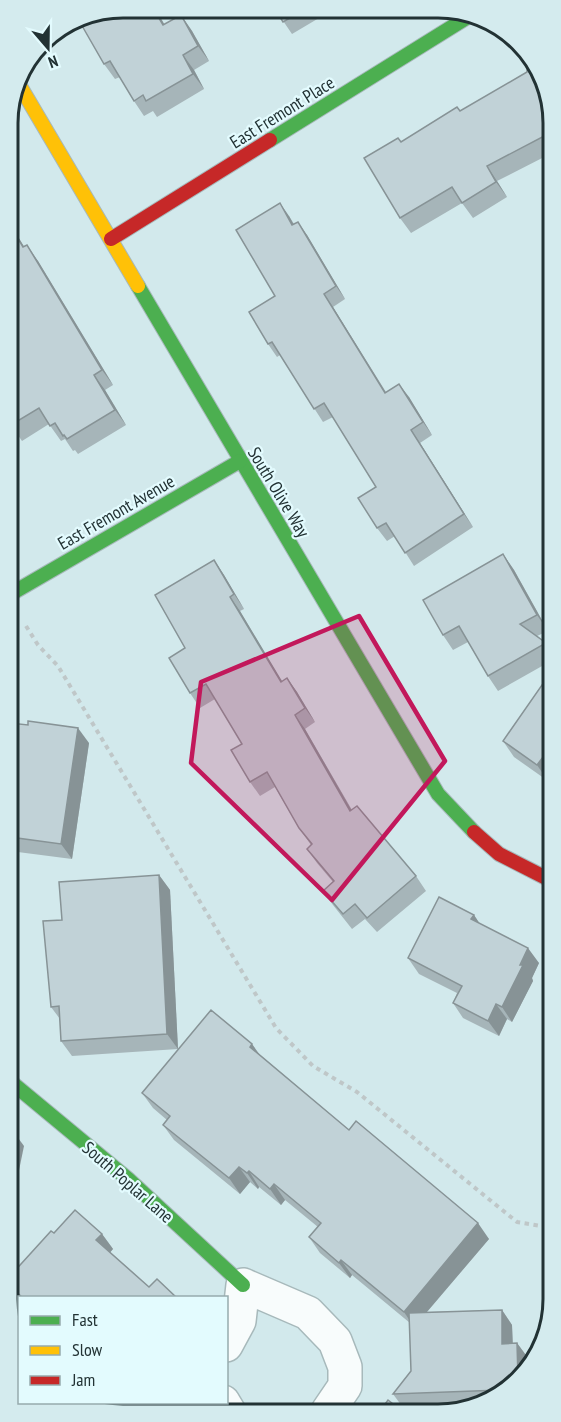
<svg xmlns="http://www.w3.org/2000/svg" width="561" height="1422" viewBox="0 0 561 1422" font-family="'PT Sans Narrow',sans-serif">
<rect width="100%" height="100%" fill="#d2e9ec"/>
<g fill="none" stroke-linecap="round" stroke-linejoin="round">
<defs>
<g id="street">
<path d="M226,1345L239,1321L243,1285L308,1313L335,1341L345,1367V1386L328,1411"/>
<path d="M223,1402L229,1412"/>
</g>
<g id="fast">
<path d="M270,140L471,15"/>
<path d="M138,286L438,794L474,832"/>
<path d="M9,595L240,461"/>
<path d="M11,1082L128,1179L243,1285"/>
</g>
<path id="slow" d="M17,81L138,286"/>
<g id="jam">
<path d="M111,239L270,140"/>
<path d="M474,832L499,854L552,881"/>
</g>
</defs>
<use href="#street" stroke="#a7b9bb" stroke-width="36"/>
<use href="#fast" stroke="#a7b9bb" stroke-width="16"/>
<use href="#slow" stroke="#a7b9bb" stroke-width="16"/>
<use href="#jam" stroke="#a7b9bb" stroke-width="16"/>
<path stroke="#bfc7c8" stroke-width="4" stroke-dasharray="4.5 4.5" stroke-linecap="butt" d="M26,626L38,645L58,666L276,1028L313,1066L357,1092L517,1222L553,1228"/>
<use href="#street" stroke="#f8fcfc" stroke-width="33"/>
<use href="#fast" stroke="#4caf50" stroke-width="14"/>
<use href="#slow" stroke="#ffc107" stroke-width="14"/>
<use href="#jam" stroke="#c62828" stroke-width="14"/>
</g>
<g fill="#a6b5b9">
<path d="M275,9H316L314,10L319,18L292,34Z"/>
<path d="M181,15L192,31L209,61L194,70L204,89L157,117L153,111L144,116L134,101L120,77L115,79L104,64L165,24Z"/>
<path d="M550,93V154L497,181L507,197L473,218L462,203L411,233L400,218L460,111Z"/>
<path d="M289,216L294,224L307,235L345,299L333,307L386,392L409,397L432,435L420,443L473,527L414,566L395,536L387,541L377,528L376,487L333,417L323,422L280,355L277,357L268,344Z"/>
<path d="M24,247L38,261L113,385L105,390L126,425L78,454L75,450L73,451L65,439L61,441L49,424L22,441L11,425L16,371Z"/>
<path d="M503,554L514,570L548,631L537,636L546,643L551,650V661L498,691L488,676L468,642L453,650L443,635Z"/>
<path d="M214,560L224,575L244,609L240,611L282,682L287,678L297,692L315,722L305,729L352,810L416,876L426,891L377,932L365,919L352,929L333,905L323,891L333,882L317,863L307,849L311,845L299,828L275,787L260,796L250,782L242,744L215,699L200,708L190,693Z"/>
<path d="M551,672L548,781L514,757L503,741Z"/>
<path d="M10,723L89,743L72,859L10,851Z"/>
<path d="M159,875L170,890L178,1049L72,1056L61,1041L60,1019L51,1007L62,920Z"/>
<path d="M474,915L479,923L539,963L532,978L533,981L512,1022L507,1019L499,1036L463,1018L453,1003L457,993L419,974L408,958Z"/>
<path d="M252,1044L260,1055L349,1130L489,1239L427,1312L502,1310L512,1325L513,1343H517L528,1358V1367L525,1375L474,1407L404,1409L393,1394L411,1371L410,1323L352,1275L350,1278L320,1253L309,1237L318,1227L285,1200L281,1205L259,1187L258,1189L250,1182L240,1194L174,1140L163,1125L167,1120L153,1108L142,1093Z"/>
<path d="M54,1233L102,1234L113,1249L110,1252L149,1287L177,1298H20V1300L11,1290V1275Z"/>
</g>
<g fill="#879396">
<path d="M153,8H155L174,41L163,25Z"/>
<path d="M181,15L192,31L209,61L198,46Z"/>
<path d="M183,55L194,70L204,89L193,74Z"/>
<path d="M487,166L497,181L507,197L496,182Z"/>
<path d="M280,203L289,216L301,238L292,225Z"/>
<path d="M8,220L34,263L23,247L8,222Z"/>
<path d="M298,222L307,235L345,299L336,286Z"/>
<path d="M27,245L38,261L113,385L102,370Z"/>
<path d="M324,294L333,307L394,406L385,393Z"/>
<path d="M94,375L105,390L126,425L115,410Z"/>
<path d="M399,384L409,397L432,435L423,422Z"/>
<path d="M411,430L420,443L473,527L464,514Z"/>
<path d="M503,554L514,570L548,631L537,615Z"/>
<path d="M214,560L224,575L244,609L234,594Z"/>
<path d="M230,597L240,611L291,696L281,682Z"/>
<path d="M287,678L297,692L315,722L305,708Z"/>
<path d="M295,715L305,729L360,825L350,811Z"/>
<path d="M78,728L89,743L72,859L61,844Z"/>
<path d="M552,745V775L548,781L537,765Z"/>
<path d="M159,875L170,890L178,1049L167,1034Z"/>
<path d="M474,915L484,930L471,919Z"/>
<path d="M528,948L539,963L532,978L533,981L512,1022L502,1007Z"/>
<path d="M496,1004L507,1019L499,1036L488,1021Z"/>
<path d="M252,1044L263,1060L250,1047Z"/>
<path d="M13,1131L24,1146L11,1209V1142Z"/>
<path d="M239,1167L250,1182L240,1194L229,1178Z"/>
<path d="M249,1171L259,1187L258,1189L247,1173Z"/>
<path d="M274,1184L285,1200L281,1205L270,1189Z"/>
<path d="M478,1223L489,1239L414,1327L404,1312Z"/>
<path d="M102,1234L113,1249L107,1256L96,1240Z"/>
<path d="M341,1260L352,1275L350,1278L339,1263Z"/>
<path d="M502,1310L512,1325L513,1359L502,1344Z"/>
<path d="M517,1343L528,1358V1367L525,1375L518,1379Z"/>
</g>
<g fill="#c1d2d7" stroke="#879396" stroke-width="1.5">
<path d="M123,8H153L163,25L181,15L198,46L183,55L193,74L146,101L143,95L134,101L110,61L104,64L81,24Z"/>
<path d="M275,9H306L283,22Z"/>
<path d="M534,66L550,93V133L487,166L496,182L462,203L452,187L400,218L364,158L398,138L401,142L457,107L460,111L527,72V70Z"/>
<path d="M280,203L292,225L298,222L336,286L324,294L385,393L399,384L423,422L411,430L464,514L405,553L386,523L377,528L358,498L376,487L324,403L314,409L272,342L268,344L249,312L275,296L236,230Z"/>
<path d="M8,222L23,247L27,245L102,370L94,375L115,410L67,439L64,435L63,436L55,423L50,426L39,408L11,425L9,421V376L16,371L8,358Z"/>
<path d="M503,554L537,615L520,624L546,643L488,676L459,626L443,635L423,600Z"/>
<path d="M214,560L234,594L230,597L281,682L287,678L305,708L295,715L350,811L357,806L416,876L367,918L355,904L343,914L323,891L334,881L307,849L312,844L299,828L267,772L250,782L231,750L242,744L206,684L190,693L169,658L185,648L155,595Z"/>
<path d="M551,672L552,745L537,765L503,741Z"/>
<path d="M28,721L78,728L61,844L10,837V723L28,725Z"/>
<path d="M159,875L167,1034L61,1041L59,1006L51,1007L43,921L62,920L59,882Z"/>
<path d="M439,897L474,915L471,919L528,948L520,965H523L502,1007L496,1004L488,1021L453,1003L462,986L408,958Z"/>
<path d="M211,1010L252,1044L250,1047L349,1130L356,1121L478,1223L404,1312L341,1260L339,1263L309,1237L321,1223L274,1184L270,1189L249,1171L247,1173L239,1167L229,1178L163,1125L170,1116L142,1093Z"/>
<path d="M11,1130L13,1131L11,1142Z"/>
<path d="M75,1210L102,1234L96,1240L149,1287L157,1279L177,1298H23L11,1287V1275L51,1231L54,1233Z"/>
<path d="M502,1310V1344L517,1343L518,1379L513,1382L501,1383V1390L393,1394L411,1371L409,1313Z"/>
<path d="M388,1400L402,1411H380Z"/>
<path d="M142,1402L152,1412H133Z"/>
</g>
<path fill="#c2185b" fill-opacity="0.2" stroke="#c2185b" stroke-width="4.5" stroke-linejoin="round" d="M359,616L445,761L332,900L191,763L201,682Z"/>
<g text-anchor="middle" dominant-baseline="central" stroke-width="4.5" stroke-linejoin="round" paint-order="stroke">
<g font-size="18" fill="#223234" stroke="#e3fbfe">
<text transform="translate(282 112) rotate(-32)">East Fremont Place</text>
<text transform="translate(279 492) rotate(59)">South Olive Way</text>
<text transform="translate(116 512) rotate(-30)">East Fremont Avenue</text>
<text transform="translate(128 1182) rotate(41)">South Poplar Lane</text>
</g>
</g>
<path d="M0 0H561V1422H0ZM123 18H438A105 105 0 0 1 543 123V1299A105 105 0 0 1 438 1404H123A105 105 0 0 1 18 1299V123A105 105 0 0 1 123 18Z" fill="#d4ebee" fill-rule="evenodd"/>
<path fill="none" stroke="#223234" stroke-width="3" d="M123 18H438A105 105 0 0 1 543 123V1299A105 105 0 0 1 438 1404H123A105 105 0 0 1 18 1299V123A105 105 0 0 1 123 18Z"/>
<rect x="18" y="1296" width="210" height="108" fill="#e3fbfe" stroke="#96abad" stroke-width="1.5"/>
<rect x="30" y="1316" width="30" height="9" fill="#4caf50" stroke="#96abad" stroke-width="1.5"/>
<text x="72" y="1326" font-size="18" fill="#223234">Fast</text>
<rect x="30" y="1346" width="30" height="9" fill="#ffc107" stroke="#96abad" stroke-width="1.5"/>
<text x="72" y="1356" font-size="18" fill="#223234">Slow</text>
<rect x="30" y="1376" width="30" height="9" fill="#c62828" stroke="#96abad" stroke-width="1.5"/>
<text x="72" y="1386" font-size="18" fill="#223234">Jam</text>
<g transform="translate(48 48) rotate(160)" stroke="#e3fbfe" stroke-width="4.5" paint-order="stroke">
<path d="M0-4.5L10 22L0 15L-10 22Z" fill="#223234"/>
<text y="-9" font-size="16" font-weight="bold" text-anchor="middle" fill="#223234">N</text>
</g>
</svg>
